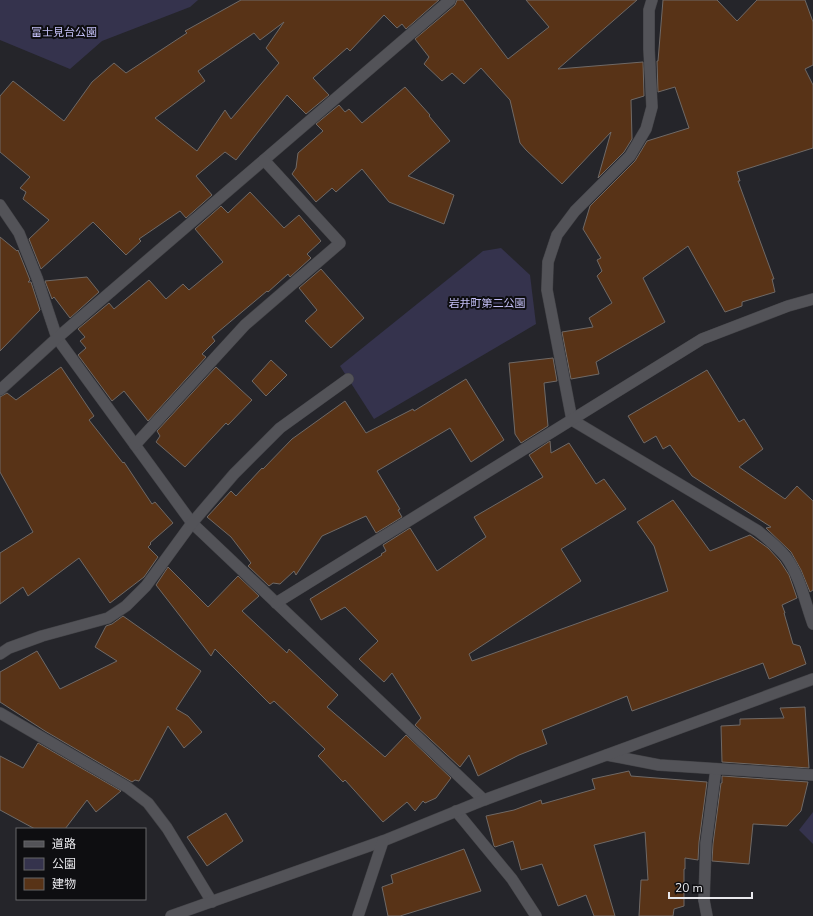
<svg xmlns="http://www.w3.org/2000/svg" width="813" height="916" viewBox="0 0 813 916" font-family="'Nunito Sans','Noto Sans JP',sans-serif">
<rect width="100%" height="100%" fill="#25252a"/>
<g fill="#35334d">
<path d="M0,0H198L190,7L102,41L70,69L0,40Z"/>
<path d="M501,248L530,275L536,324L374,419L340,366L483,251Z"/>
<path d="M813,812V844L799,830Z"/>
</g>
<g fill="#583317" stroke="#6f6966" fill-rule="evenodd">
<path d="M241,0H439L406,29L402,24L397,28L384,15L350,51L347,48L313,78L329,95L306,114L287,95L236,160L225,152L196,176L212,195L186,218L180,211L139,239L141,241L126,255L93,222L41,269L29,239L49,220L23,199L26,192L20,188L30,177L0,152V96L13,81L64,121L92,82L114,63L126,73L187,33L185,31ZM284,22L266,48L279,63L231,119L225,110L197,151L155,118L205,81L198,71L254,33L260,40Z"/>
<path d="M457,0H463L508,59L549,27L526,0H637L558,69L643,62L644,96L631,100L632,139L624,152L598,178L611,132L562,184L526,150L520,143L510,100L481,68L464,84L452,73L442,81L424,64L429,57L415,39L455,5Z"/>
<path d="M663,0H717L737,21L757,0H805L813,22V65L805,69L813,85V148L737,172L740,181H738L774,279H772L775,292L742,302V306L725,312L688,246L643,278L665,322L596,362L599,374L571,379L562,332L593,327L589,318L612,303L597,276L602,271L597,260L601,258L583,229L590,206L635,161L647,141L689,128L675,87L658,92L657,61H658Z"/>
<path d="M405,87L430,115L429,116L450,141L408,176L454,195L444,224L389,202L362,169L336,192L332,188L316,202L292,174L296,168L298,153L323,131L316,124L339,105L345,112L349,109L362,123Z"/>
<path d="M250,192L284,228L299,215L321,241L307,254L311,258L290,277L288,274L268,292L267,291L212,337L215,341L202,354L206,357L148,421L124,391L112,401L78,355L86,348L80,341L85,337L78,329L109,303L114,309L149,280L166,299L183,284L189,290L223,262L195,229L221,206L228,213Z"/>
<path d="M0,237L17,251L18,250L30,280L28,282H31L40,310L0,351Z"/>
<path d="M321,269L364,318L331,348L305,321L317,310L299,288Z"/>
<path d="M87,277L99,292L70,318L54,297L52,299L45,281Z"/>
<path d="M553,358L557,381L544,383L548,426L521,443L515,434L509,363Z"/>
<path d="M271,360L287,375L266,396L252,381Z"/>
<path d="M61,367L94,416L89,420L123,463L124,462L152,504L155,502L173,523L150,543L151,544L148,547L158,557L144,577L110,603L79,558L28,596L23,587L0,604V553L33,532L0,472V397L7,393L16,400Z"/>
<path d="M216,367L252,400L228,425L226,423L185,467L156,442L160,436L157,431Z"/>
<path d="M707,370L739,422L744,419L763,449L739,467L785,499L797,486L813,501V590L810,592L801,570L791,552L766,528L771,527L692,476L670,445L663,449L656,436L644,443L628,416Z"/>
<path d="M466,379L504,440L471,462L450,428L377,471L400,509L398,510L402,517L376,533L366,516L322,536L296,575L294,571L280,584L273,583L269,586L248,566L251,563L231,537L207,517L231,491L236,496L262,468L263,469L292,439L345,401L366,433L413,409L414,411Z"/>
<path d="M550,441L551,453L569,443L596,484L604,479L626,509L561,549L581,581L469,654L472,661L668,591L654,546L637,522L673,500L710,551L750,535L768,548L780,561L789,575L797,598L782,605L785,613H784L793,644L800,646L806,664L769,679L763,663L632,711L627,696L542,730L547,744L519,755L478,776L469,755L460,767L415,725L421,718L392,673L384,682L359,659L378,641L345,607L321,620L310,599L382,555L381,554L386,551L383,545L410,528L437,571L486,537L474,517L543,477L529,455Z"/>
<path d="M168,567L208,607L238,576L259,596L242,611L287,653L289,649L338,695L327,707L385,757L406,735L451,778L436,798L425,803L423,801L415,811L407,802L383,822L345,780L343,782L318,756L325,749L274,701L270,704L215,649L211,656L156,585Z"/>
<path d="M123,616L201,671L176,709L188,716L202,732L184,748L168,726L139,781L135,780L132,782L45,731L0,702V672L37,651L60,689L117,661L95,647L106,626L112,624Z"/>
<path d="M805,707L809,768L722,762L721,726L740,725V719L784,718L780,708Z"/>
<path d="M38,743L121,791L96,812L87,800L65,829H35L0,810V756L23,768Z"/>
<path d="M629,771L631,776L707,782L699,842L698,860L685,858V869H684V906L674,909L673,916H639L641,880H648L645,832L594,845L615,916H594L586,895L558,906L542,864L521,870L513,841L495,847L494,846L486,816L514,810L541,800L542,804L595,789L592,779Z"/>
<path d="M722,776L808,782L801,811L787,826L753,824L749,864L712,861L713,844L721,783H722Z"/>
<path d="M226,813L243,841L207,866L187,837Z"/>
<path d="M464,849L481,891L400,916H388L382,887L393,883L391,875Z"/>
</g>
<g fill="none" stroke-linecap="round" stroke-linejoin="round">
<defs>
<path id="service" d="M704,900L706,843L716,769"/>
<path id="pedestrian" d="M704,900L707,916"/>
<g id="minor">
<path d="M652,0L649,10V49L652,107L646,129L630,156L575,211L557,235L548,262L547,290L572,420L758,531C768,539 778,547 786,557C800,576 805,602 813,624"/>
<path d="M0,205L19,233L37,278L57,338L192,523L484,800"/>
<path d="M0,390L57,338L450,0"/>
<path d="M135,445L245,325L340,243L264,160"/>
<path d="M276,603L702,339L788,306L813,299"/>
<path d="M0,654L9,648L42,636L108,618L126,606L146,586L192,523L234,474L280,428L348,379"/>
<path d="M0,713L127,787L148,803L167,828L212,902"/>
<path d="M607,755L659,765L813,775"/>
<path d="M456,811L512,879L536,916"/>
<path d="M171,916L383,841L484,800L813,679"/>
<path d="M358,916L383,841"/>
</g>
</defs>
<use href="#service" stroke="#434347" stroke-width="12"/>
<use href="#pedestrian" stroke="#434347" stroke-width="12"/>
<use href="#minor" stroke="#434347" stroke-width="12"/>
<use href="#service" stroke="#535358" stroke-width="11"/>
<use href="#pedestrian" stroke="#535358" stroke-width="11"/>
<use href="#minor" stroke="#535358" stroke-width="11"/>
</g>
<g text-anchor="middle" dominant-baseline="central" stroke-width="4" stroke-linejoin="round" paint-order="stroke">
<g font-size="11" fill="#c3bff6" stroke="#0e0e11">
<text x="64" y="32">富士見台公園</text>
<text x="487" y="303">岩井町第二公園</text>
</g>
</g>
<rect x="16" y="828" width="130" height="72" fill="#0e0e11" stroke="#666669"/>
<rect x="24" y="841" width="20" height="6" fill="#535358" stroke="#666669"/>
<text x="52" y="848" font-size="12" fill="#e9e9ed">道路</text>
<rect x="24" y="858" width="20" height="12" fill="#35334d" stroke="#666669"/>
<text x="52" y="868" font-size="12" fill="#e9e9ed">公園</text>
<rect x="24" y="878" width="20" height="12" fill="#583317" stroke="#666669"/>
<text x="52" y="888" font-size="12" fill="#e9e9ed">建物</text>
<path d="M669 892v6h83v-6" fill="none" stroke="#e9e9ed" stroke-width="2"/>
<text x="675" y="892" font-size="12" fill="#e9e9ed" stroke="#0e0e11" stroke-width="3" paint-order="stroke">20 m</text>
</svg>
